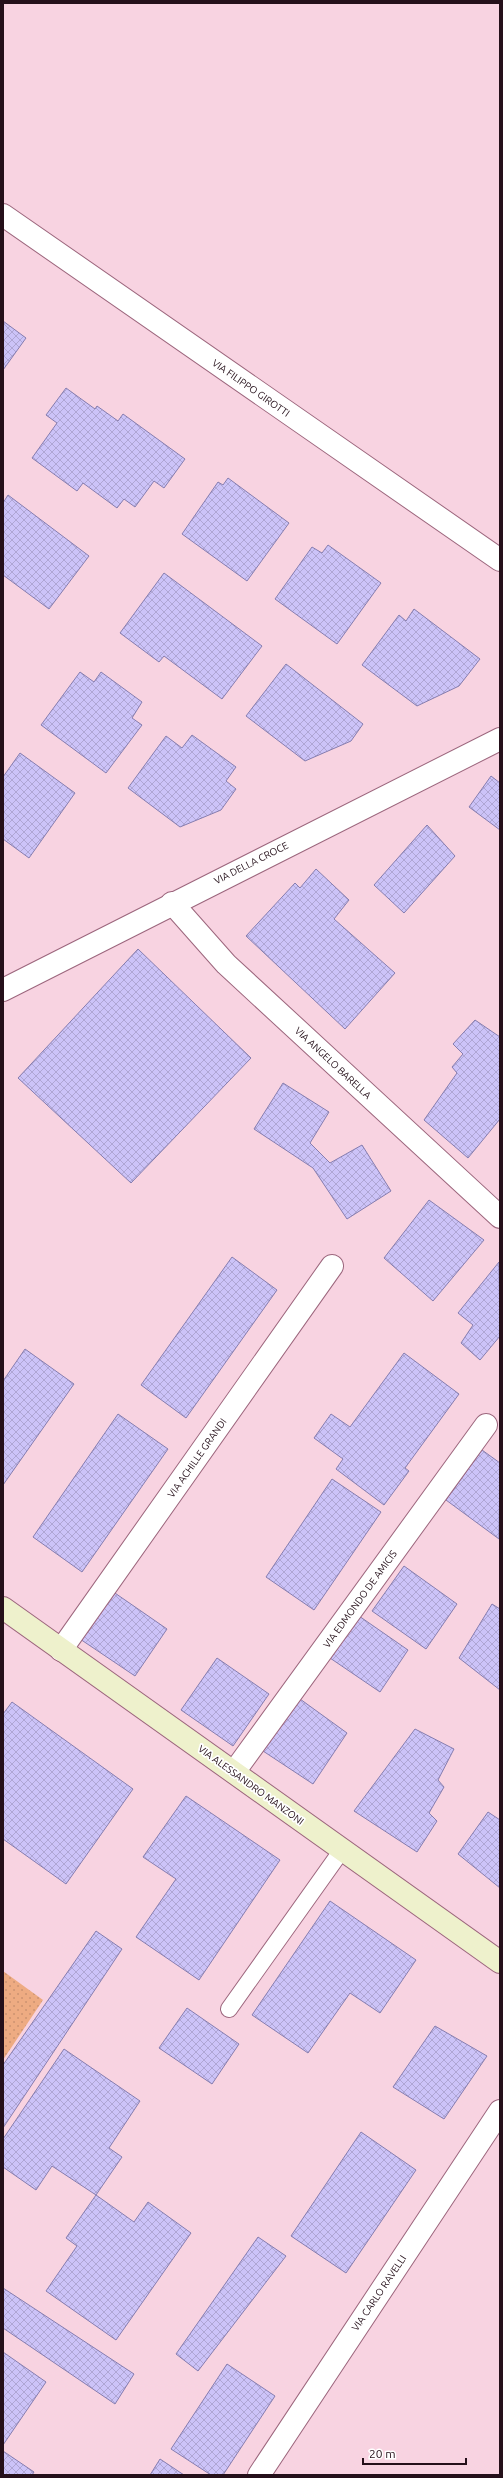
<svg xmlns="http://www.w3.org/2000/svg" width="503" height="2478" viewBox="0 0 503 2478" font-family="Ubuntu,sans-serif">
<defs>
<pattern id="park-dots" width="8" height="8" patternUnits="userSpaceOnUse"><rect width="8" height="8" fill="#eeab82"/><path d="M2 2h.1M6 6h.1" fill="none" stroke="#cc9270" stroke-width="1.8" stroke-linecap="round"/></pattern>
<pattern id="building-cross-hatch" width="8" height="8" patternUnits="userSpaceOnUse"><rect width="8" height="8" fill="#ccc3f8"/><path d="M0 0l8 8M0 8l8-8" fill="none" stroke="#afa6d4"/></pattern>
</defs>
<rect width="100%" height="100%" fill="#f8d3e1"/>
<path fill="url(#park-dots)" d="M3,1971L43,2000L3,2060Z"/>
<g fill="url(#building-cross-hatch)" stroke="#867daf">
<path d="M3,321L26,338L3,370Z"/>
<path d="M66,388L95,409L97,406L118,421L123,414L185,459L164,488L154,481L135,507L124,499L117,508L83,483L77,491L32,458L57,423L46,415Z"/>
<path d="M228,478L289,523L247,581L182,534L218,482L223,485Z"/>
<path d="M8,495L89,556L49,609L3,575V503Z"/>
<path d="M328,545L381,583L337,644L275,599L312,547L322,553Z"/>
<path d="M164,573L262,646L222,699L164,656L159,662L120,633Z"/>
<path d="M414,609L480,659L459,686L417,706L362,665L399,615L406,621Z"/>
<path d="M286,664L363,724L351,741L305,761L246,716Z"/>
<path d="M80,672L94,682L101,672L142,702L132,718L142,725L106,773L41,725Z"/>
<path d="M192,735L236,767L226,781L236,789L221,810L180,827L128,788L166,736L182,748Z"/>
<path d="M20,753L75,793L29,858L3,839V777Z"/>
<path d="M491,776L500,783V830L469,807Z"/>
<path d="M427,825L455,856L404,913L374,885Z"/>
<path d="M316,869L349,900L334,919L395,973L345,1029L246,936L295,883L300,888Z"/>
<path d="M138,949L251,1058L131,1183L18,1078Z"/>
<path d="M475,1020L500,1037V1119L468,1158L424,1120L457,1073L452,1067L463,1054L453,1044Z"/>
<path d="M283,1083L329,1112L310,1143L330,1163L362,1145L391,1191L347,1219L313,1168L254,1129Z"/>
<path d="M429,1200L484,1240L433,1301L384,1258Z"/>
<path d="M232,1257L277,1290L186,1418L141,1385Z"/>
<path d="M499,1262L500,1336L480,1360L461,1343L473,1325L458,1313Z"/>
<path d="M25,1349L74,1384L3,1485V1381Z"/>
<path d="M404,1353L459,1394L405,1468L409,1471L384,1505L336,1469L343,1459L314,1438L331,1414L350,1427Z"/>
<path d="M118,1414L168,1449L82,1572L33,1537Z"/>
<path d="M482,1450L500,1463L499,1539L446,1500Z"/>
<path d="M332,1479L381,1512L314,1610L266,1577Z"/>
<path d="M404,1566L457,1604L426,1649L372,1611Z"/>
<path d="M112,1591L167,1629L135,1676L80,1639Z"/>
<path d="M492,1604L500,1609V1690L459,1658Z"/>
<path d="M359,1616L408,1650L380,1692L330,1658Z"/>
<path d="M217,1658L269,1694L233,1746L181,1710Z"/>
<path d="M300,1699L347,1733L313,1784L263,1751Z"/>
<path d="M12,1702L133,1789L66,1884L3,1839V1714Z"/>
<path d="M415,1729L454,1749L438,1780L444,1787L429,1813L437,1821L417,1852L354,1811Z"/>
<path d="M186,1796L280,1860L199,1980L136,1937L176,1879L143,1857Z"/>
<path d="M488,1812L500,1820V1888L458,1854Z"/>
<path d="M330,1901L416,1960L380,2013L350,1993L308,2053L252,2015Z"/>
<path d="M96,1931L122,1949L3,2128V2065Z"/>
<path d="M187,2008L239,2044L212,2084L159,2048Z"/>
<path d="M435,2026L487,2056L444,2119L393,2087Z"/>
<path d="M64,2049L140,2101L109,2148L122,2157L96,2195L52,2166L36,2190L3,2167V2139Z"/>
<path d="M361,2132L416,2170L346,2273L291,2236Z"/>
<path d="M96,2195L134,2222L148,2202L191,2233L116,2340L46,2291L77,2246L66,2238Z"/>
<path d="M258,2237L286,2256L198,2371L176,2354Z"/>
<path d="M3,2288L134,2374L115,2404L3,2328Z"/>
<path d="M3,2352L46,2382L3,2445Z"/>
<path d="M227,2364L275,2396L223,2475H211L171,2449Z"/>
<path d="M3,2451L34,2472L32,2475H3Z"/>
<path d="M160,2459L184,2475H150Z"/>
</g>
<g fill="none" stroke-linecap="round" stroke-linejoin="round">
<defs>
<path id="lane" d="M229,2009L342,1850"/>
<g id="street">
<path d="M3,215L500,560"/>
<path d="M172,903L226,964L500,1217"/>
<path d="M3,990L500,739"/>
<path d="M61,1650L332,1266"/>
<path d="M234,1772L486,1425"/>
<path d="M259,2475L500,2111"/>
</g>
<path id="secondary" d="M3,1608L500,1962"/>
</defs>
<use href="#lane" stroke="#9c667d" stroke-width="18"/>
<use href="#street" stroke="#9c667d" stroke-width="24"/>
<use href="#secondary" stroke="#9c667d" stroke-width="24"/>
<use href="#lane" stroke="#fff" stroke-width="16"/>
<use href="#street" stroke="#fff" stroke-width="22"/>
<use href="#secondary" stroke="#eef1cc" stroke-width="22"/>
</g>
<g text-anchor="middle" dominant-baseline="central" stroke-width="3.5" stroke-linejoin="round" paint-order="stroke">
<g font-size="10" fill="#25101a" stroke="#fff">
<text transform="translate(251 388) rotate(35)">VIA FILIPPO GIROTTI</text>
<text transform="translate(251 863) rotate(-27)">VIA DELLA CROCE</text>
<text transform="translate(333 1063) rotate(43)">VIA ANGELO BARELLA</text>
<text transform="translate(197 1458) rotate(-55)">VIA ACHILLE GRANDI</text>
<text transform="translate(360 1599) rotate(-54)">VIA EDMONDO DE AMICIS</text>
<text transform="translate(251 1785) rotate(36)">VIA ALESSANDRO MANZONI</text>
<text transform="translate(379 2293) rotate(-56)">VIA CARLO RAVELLI</text>
</g>
</g>
<rect width="503" height="2478" fill="none" stroke="#25101a" stroke-width="8"/>
<path d="M363 2458v6h103v-6" fill="none" stroke="#25101a" stroke-width="2"/>
<text x="369" y="2458" font-size="12" fill="#25101a" stroke="#ffffff" stroke-width="3" paint-order="stroke">20 m</text>
</svg>
